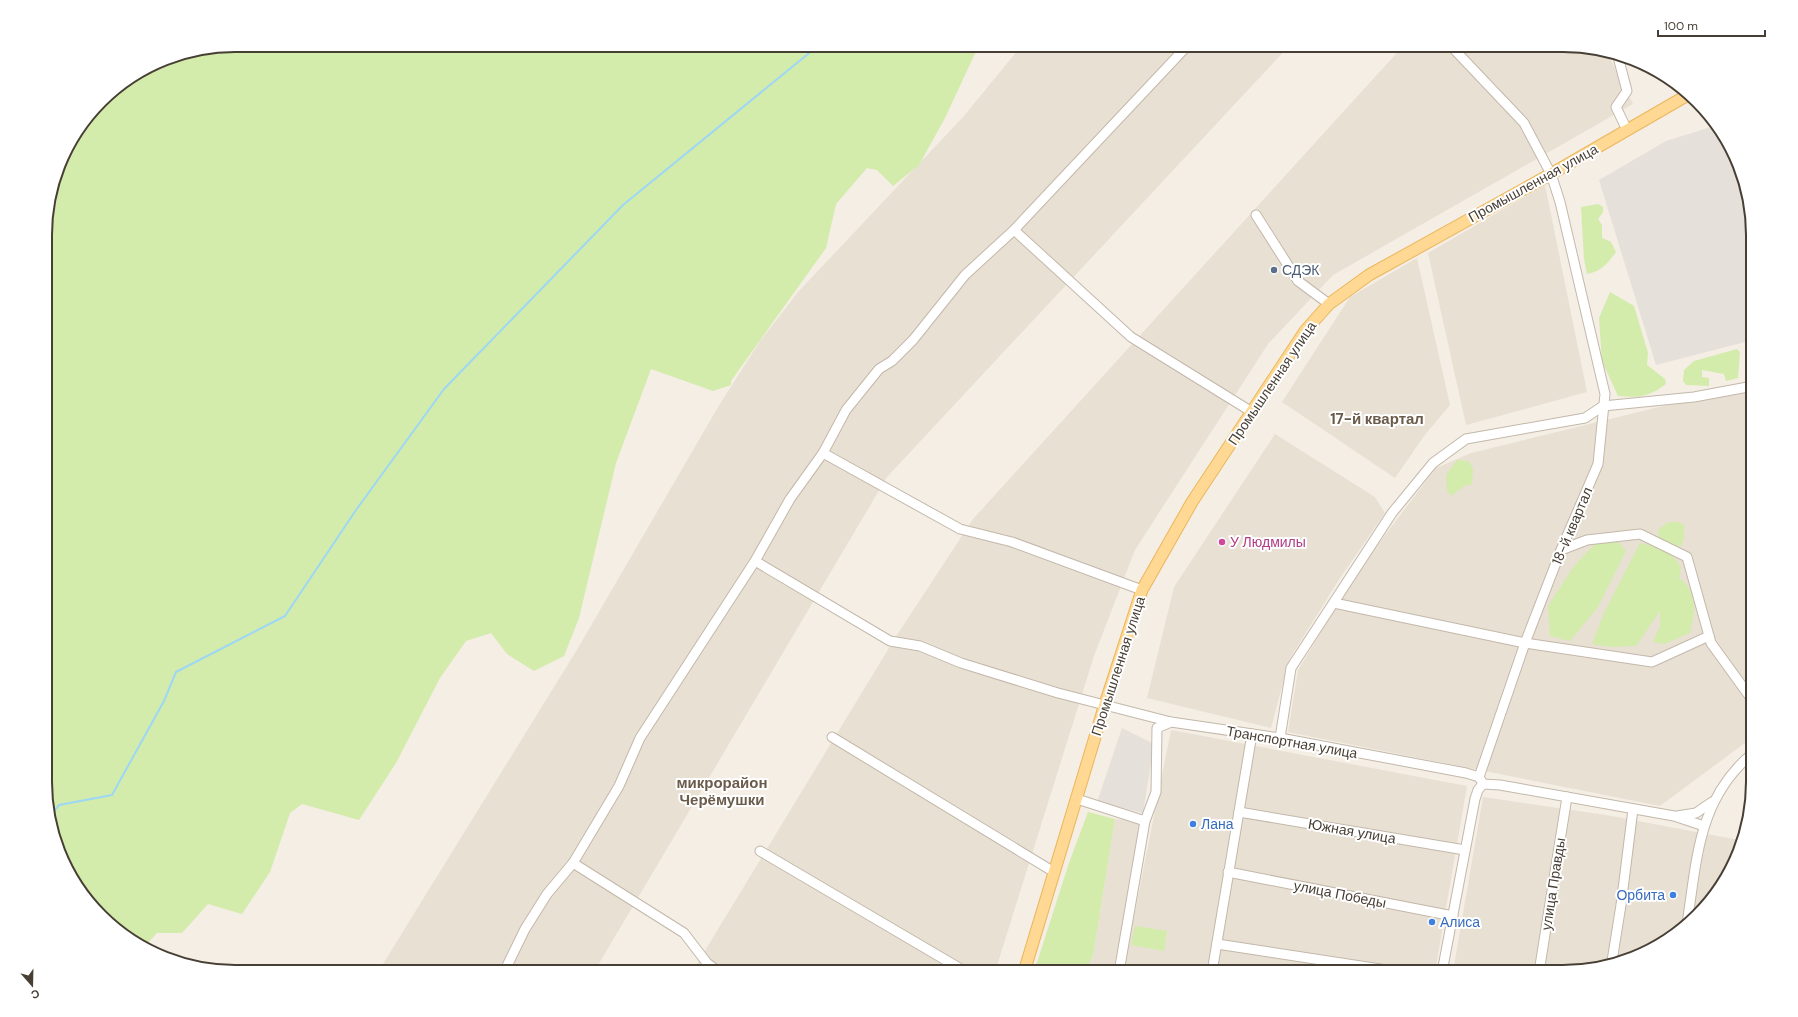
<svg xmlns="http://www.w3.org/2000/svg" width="1798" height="1017" viewBox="0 0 1798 1017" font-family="'DM Sans',sans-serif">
<rect width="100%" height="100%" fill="#f4eee5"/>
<g fill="#e8e0d3">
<path d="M1022,45H1290L887,477L594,972H378L578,648L718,407L760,341L798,292L963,117Z"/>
<path d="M1404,45H1564L1606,51L1633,104L1333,275L1268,344L1135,550L1094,656L995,972H692L895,638L973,519Z"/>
<path d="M1545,185L1587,392L1466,425L1428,253Z"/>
<path d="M1417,258L1450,405L1424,436L1395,478L1282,402L1350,297Z"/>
<path d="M1753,384V737L1660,806L1288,732L1298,670L1360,568L1436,468L1471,453Z"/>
<path d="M1275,434L1375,497L1385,513L1340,578L1289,660L1271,728L1147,698L1174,587Z"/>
<path d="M1171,730L1467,786L1435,972H1123Z"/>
<path d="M1483,797L1606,815L1739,840L1728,877L1698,916L1658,946L1576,972H1453Z"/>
<path d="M1115,819L1141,822L1136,864L1113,972H1084L1093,956Z"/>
</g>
<g fill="#e6e0da">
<path d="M1717,125L1721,129L1743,174L1753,222V340L1656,365L1599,180L1666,141Z"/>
<path d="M1122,728L1154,744L1143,813L1097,802Z"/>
</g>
<g fill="#d3ebab">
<path d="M235,45H979L945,118L919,165L893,186L877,170L867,168L836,204L826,248L731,381V385L713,391L651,369L616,463L579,618L564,656L534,671L507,654L491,633L466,641L440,678L396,763L359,820L302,804L290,813L270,872L242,914L208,904L182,933H157L143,948L77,888L47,807V210L65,151L109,92L162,59Z"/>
<path d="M1598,204L1603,207V212L1598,219L1602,225V238L1611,242L1616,252C1607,264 1602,271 1587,274L1584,259L1581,207Z"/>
<path d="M1610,292L1634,306L1648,353L1647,365L1665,379L1666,384C1649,397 1639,398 1618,396L1602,361L1599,318Z"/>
<path d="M1737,349L1740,352L1738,378L1726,381L1724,374L1702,370V377L1709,378V386L1686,385L1683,381L1684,370L1694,361Z"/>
<path d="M1457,460L1469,461L1473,469L1472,484L1464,486L1451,496L1447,490L1446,475Z"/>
<path d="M1668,522H1679L1684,525V538L1681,546L1674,545L1659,539L1658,530Z"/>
<path d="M1616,540L1626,551L1598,607L1570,641L1550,636L1548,606L1574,566L1595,544Z"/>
<path d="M1640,543C1659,548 1669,549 1681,567L1679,578C1699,593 1695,611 1690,633L1664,644L1653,642L1660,626V611L1636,646L1612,647L1592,644L1604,613Z"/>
<path d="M1088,812L1115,819L1093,956L1084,972H1034L1069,863Z"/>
<path d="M1135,926L1167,931L1164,951L1131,945Z"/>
</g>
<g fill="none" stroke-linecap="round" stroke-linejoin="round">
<path stroke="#9dd7f5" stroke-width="2" d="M50,816L59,805L112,795L164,701L176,672L285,616L356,510L444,389L623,205L819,45"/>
<defs>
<g id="minor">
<path d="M1450,45L1524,123L1551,174L1560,202L1605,394L1598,464L1561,550L1525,643L1479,777L1483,784"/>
<path d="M1617,53L1627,91L1616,107L1627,130"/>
<path d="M1256,215L1298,281L1329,304"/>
<path d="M1014,230L1131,337L1252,412"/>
<path d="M1603,406L1694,397L1753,386"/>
<path d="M823,453L960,529L1012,542L1142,590"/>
<path d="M1561,550L1587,540L1640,534L1687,557L1711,643L1753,701"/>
<path d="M755,561L890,641L920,646L961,663L1058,693L1171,722L1280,738L1466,773L1479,777"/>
<path d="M1334,603L1525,643L1652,662L1709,636"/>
<path d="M832,737L1054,872"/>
<path d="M1280,738L1291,668L1392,513L1433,463L1466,439L1585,418L1603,406"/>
<path d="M1483,784L1500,785L1674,816L1704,826"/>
<path d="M1077,799L1145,821"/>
<path d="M1239,812L1465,850"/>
<path d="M1677,816L1696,813L1712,802"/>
<path d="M760,851L966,972"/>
<path d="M573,863L684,933L707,963L719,972"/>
<path d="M1228,872L1453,916"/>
<path d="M1687,924C1697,859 1698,798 1753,753"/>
<path d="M1217,944L1400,972"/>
<path d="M1612,961L1621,905L1633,809"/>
<path d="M504,972L525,929L547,894L573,863L619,786L640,738L755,561L790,499L823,453L846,410L879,369L892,361L913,340L965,275L1014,230L1188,45"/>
<path d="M1119,972L1145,821L1156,792L1157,728L1171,722"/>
<path d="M1212,972L1252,734"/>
<path d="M1442,972L1475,799L1478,790L1483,784"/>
<path d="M1539,972L1567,797"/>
</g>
<path id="major" d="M1024,972L1105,704L1142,590L1192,502L1305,331L1329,304L1369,275L1551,174L1686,96"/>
</defs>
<use href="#minor" stroke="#c3b8aa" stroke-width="11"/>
<use href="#major" stroke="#ebb65c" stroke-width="13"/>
<use href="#minor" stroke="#fff" stroke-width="9"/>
<use href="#major" stroke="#ffd893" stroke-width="11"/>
</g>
<circle fill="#5c6f8a" stroke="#fff" stroke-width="1.5" cx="1274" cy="270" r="4"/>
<circle fill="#d1479c" stroke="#fff" stroke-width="1.5" cx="1222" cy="542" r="4"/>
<g fill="#3f7fe0" stroke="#fff" stroke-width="1.5">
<circle cx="1193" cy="824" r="4"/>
<circle cx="1673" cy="895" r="4"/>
<circle cx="1432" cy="922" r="4"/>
</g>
<g text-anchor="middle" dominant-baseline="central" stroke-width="4" stroke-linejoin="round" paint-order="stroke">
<g font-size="14" fill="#473e34" stroke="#fff">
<text transform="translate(1533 183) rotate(-29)">Промышленная улица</text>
<text transform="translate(1272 383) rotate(-56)">Промышленная улица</text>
<text transform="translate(1572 526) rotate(-67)">18-й квартал</text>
<text transform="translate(1118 666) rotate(-72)">Промышленная улица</text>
<text transform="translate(1292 742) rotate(10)">Транспортная улица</text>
<text transform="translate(1352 831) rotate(10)">Южная улица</text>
<text transform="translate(1553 884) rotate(-81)">улица Правды</text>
<text transform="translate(1340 894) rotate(11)">улица Победы</text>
</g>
<g font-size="14" fill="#4e5e75" stroke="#fff" text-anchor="start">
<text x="1282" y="270">СДЭК</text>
</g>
<g font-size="14" fill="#b23c85" stroke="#fff" text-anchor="start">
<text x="1230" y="542">У Людмилы</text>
</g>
<g font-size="14" fill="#366cbe" stroke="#fff" text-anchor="start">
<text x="1201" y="824">Лана</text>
<text x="1665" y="895" text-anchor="end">Орбита</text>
<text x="1440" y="922">Алиса</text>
</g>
<g font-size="15" font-weight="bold" fill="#6a5b4b" stroke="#fff">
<text x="1377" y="419">17-й квартал</text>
<text x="722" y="783">микрорайон<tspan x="722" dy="17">Черёмушки</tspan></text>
</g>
</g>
<path d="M0 0H1798V1017H0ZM235 52H1563A183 183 0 0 1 1746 235V782A183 183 0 0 1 1563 965H235A183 183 0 0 1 52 782V235A183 183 0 0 1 235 52Z" fill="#fff" fill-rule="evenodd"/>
<path fill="none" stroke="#473e34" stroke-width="2" d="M235 52H1563A183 183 0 0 1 1746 235V782A183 183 0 0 1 1563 965H235A183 183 0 0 1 52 782V235A183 183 0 0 1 235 52Z"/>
<g transform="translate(32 985) rotate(160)" stroke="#ffffff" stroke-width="3" paint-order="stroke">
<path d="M0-3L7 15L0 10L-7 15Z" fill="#473e34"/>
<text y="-6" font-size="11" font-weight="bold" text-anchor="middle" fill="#473e34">С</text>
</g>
<path d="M1658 30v6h107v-6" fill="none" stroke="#473e34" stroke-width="2"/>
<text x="1664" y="30" font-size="12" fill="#473e34" stroke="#ffffff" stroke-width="3" paint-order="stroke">100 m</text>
</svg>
